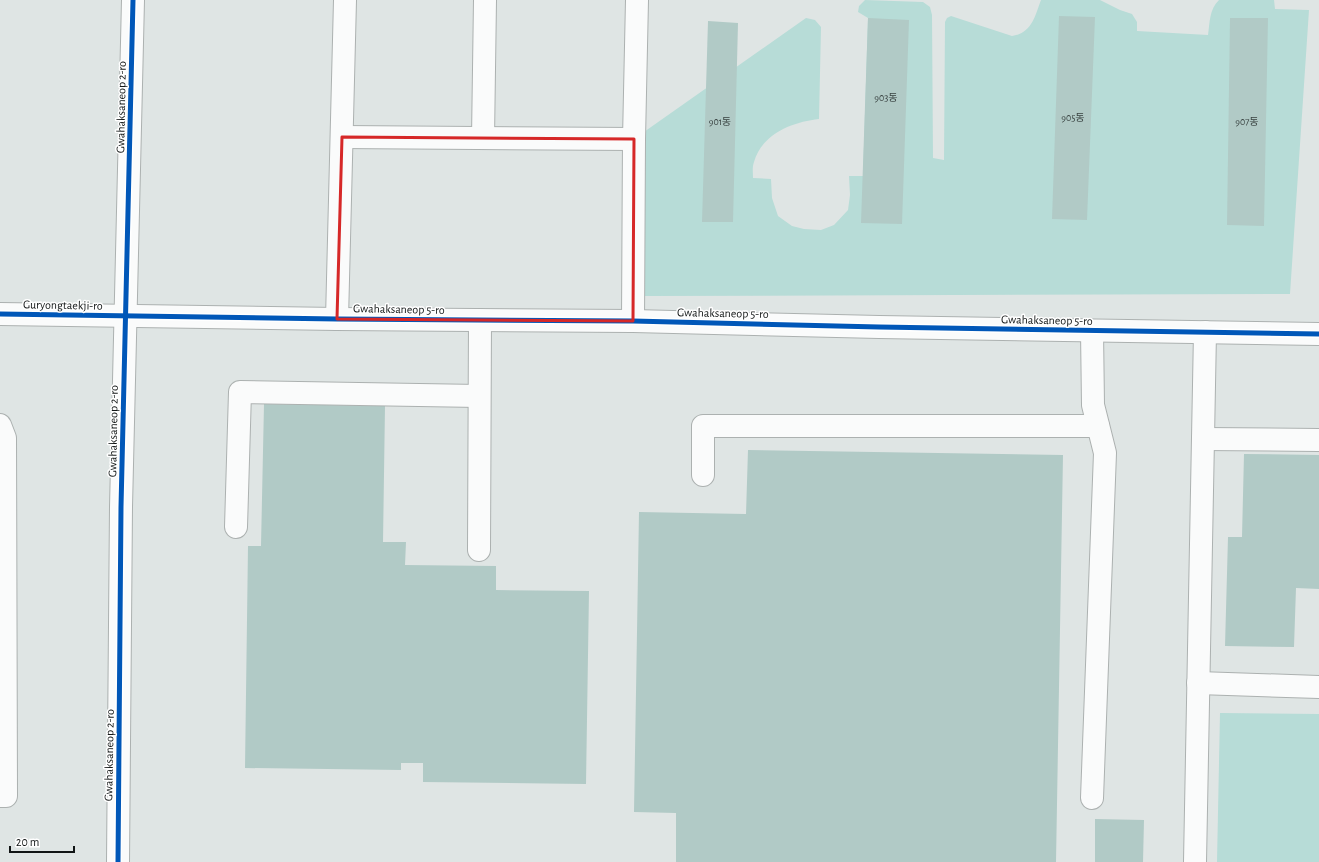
<svg xmlns="http://www.w3.org/2000/svg" width="1319" height="862" viewBox="0 0 1319 862" font-family="'Alegreya Sans','Noto Sans KR',sans-serif">
<rect width="100%" height="100%" fill="#dfe5e4"/>
<g fill="#b7dcd7">
<path d="M865,0L923,2L930,7L932,15L933,158L944,160L945,22L947,18L951,16L1012,36C1032,33 1035,16 1041,0H1100L1120,10L1132,14L1137,22V31L1208,35C1210,22 1209,10 1219,0H1274L1275,9L1309,10L1290,294L644,296L634,139L806,18L815,20L821,27L819,119C792,122 762,134 754,162C752,167 753,173 753,178L771,179L772,198L778,216L792,226L804,229L821,230L834,225L848,210L850,195L849,176H863L868,18L858,12L859,6Z"/>
<path d="M1220,713L1319,714V862H1217Z"/>
</g>
<g fill="#b1cac6">
<path d="M1059,16L1095,17L1087,220L1052,219Z"/>
<path d="M868,18L909,20L902,224L861,223Z"/>
<path d="M1230,18H1268L1264,226L1227,225Z"/>
<path d="M708,21L738,23L733,222H702Z"/>
<path d="M264,404L385,406L383,542H406L405,565L496,566V590L589,591L586,784L423,782V763H401V770L245,768L248,546H261Z"/>
<path d="M748,450L1063,455L1056,862H676V813L634,812L639,512L746,514Z"/>
<path d="M1244,454L1319,455V589L1296,588L1294,647L1225,646L1228,537H1242Z"/>
<path d="M1095,819L1144,820L1143,862H1095Z"/>
</g>
<g fill="none" stroke-linecap="round" stroke-linejoin="round">
<defs>
<g id="minor">
<path d="M342,137L634,139"/>
<path d="M483,138L485,0"/>
<path d="M0,314L337,319L633,321L879,327L1319,334"/>
<path d="M337,319L345,0"/>
<path d="M633,321L634,139L637,0"/>
<path d="M1092,331L1093,405L1105,453L1092,798"/>
<path d="M0,425L5,438L6,796H0"/>
<path d="M1203,439L1319,440"/>
<path d="M703,475V426H1098"/>
<path d="M236,527L240,392L479,396"/>
<path d="M479,550L480,320"/>
<path d="M1198,683L1319,687"/>
<path d="M118,862L121,507L133,0"/>
<path d="M1195,862L1205,332"/>
</g>
</defs>
<use href="#minor" stroke="#acb1b0" stroke-width="24"/>
<use href="#minor" stroke="#fafbfb" stroke-width="22"/>
<defs>
<g id="cycleway">
<path d="M0,314L337,319L633,321L879,327L1319,334"/>
<path d="M118,862L121,507L133,0"/>
</g>
</defs>
<use href="#cycleway" stroke="#fff" stroke-width="8"/>
<use href="#cycleway" stroke="#0057b8" stroke-width="5"/>
</g>
<path fill="none" stroke="#d62828" stroke-width="3" stroke-linejoin="round" d="M342,137L634,139L633,321L337,319Z"/>
<g text-anchor="middle" dominant-baseline="central" stroke-width="3" stroke-linejoin="round" paint-order="stroke">
<g font-size="10" fill="#394241">
<text x="886" y="98">903동</text>
<text x="1073" y="118">905동</text>
<text x="720" y="122">901동</text>
<text x="1247" y="122">907동</text>
</g>
<g font-size="12" fill="#111515" stroke="#fff">
<text transform="translate(121 107) rotate(-89)">Gwahaksaneop 2-ro</text>
<text transform="translate(63 305) rotate(1)">Guryongtaekji-ro</text>
<text transform="translate(399 309) rotate(1)">Gwahaksaneop 5-ro</text>
<text transform="translate(723 313) rotate(1)">Gwahaksaneop 5-ro</text>
<text transform="translate(1047 320) rotate(1)">Gwahaksaneop 5-ro</text>
<text transform="translate(113 431) rotate(-89)">Gwahaksaneop 2-ro</text>
<text transform="translate(109 755) rotate(-89)">Gwahaksaneop 2-ro</text>
</g>
</g>
<path d="M10 846v6h64v-6" fill="none" stroke="#111515" stroke-width="2"/>
<text x="16" y="846" font-size="12" fill="#111515" stroke="#ffffff" stroke-width="3" paint-order="stroke">20 m</text>
</svg>
